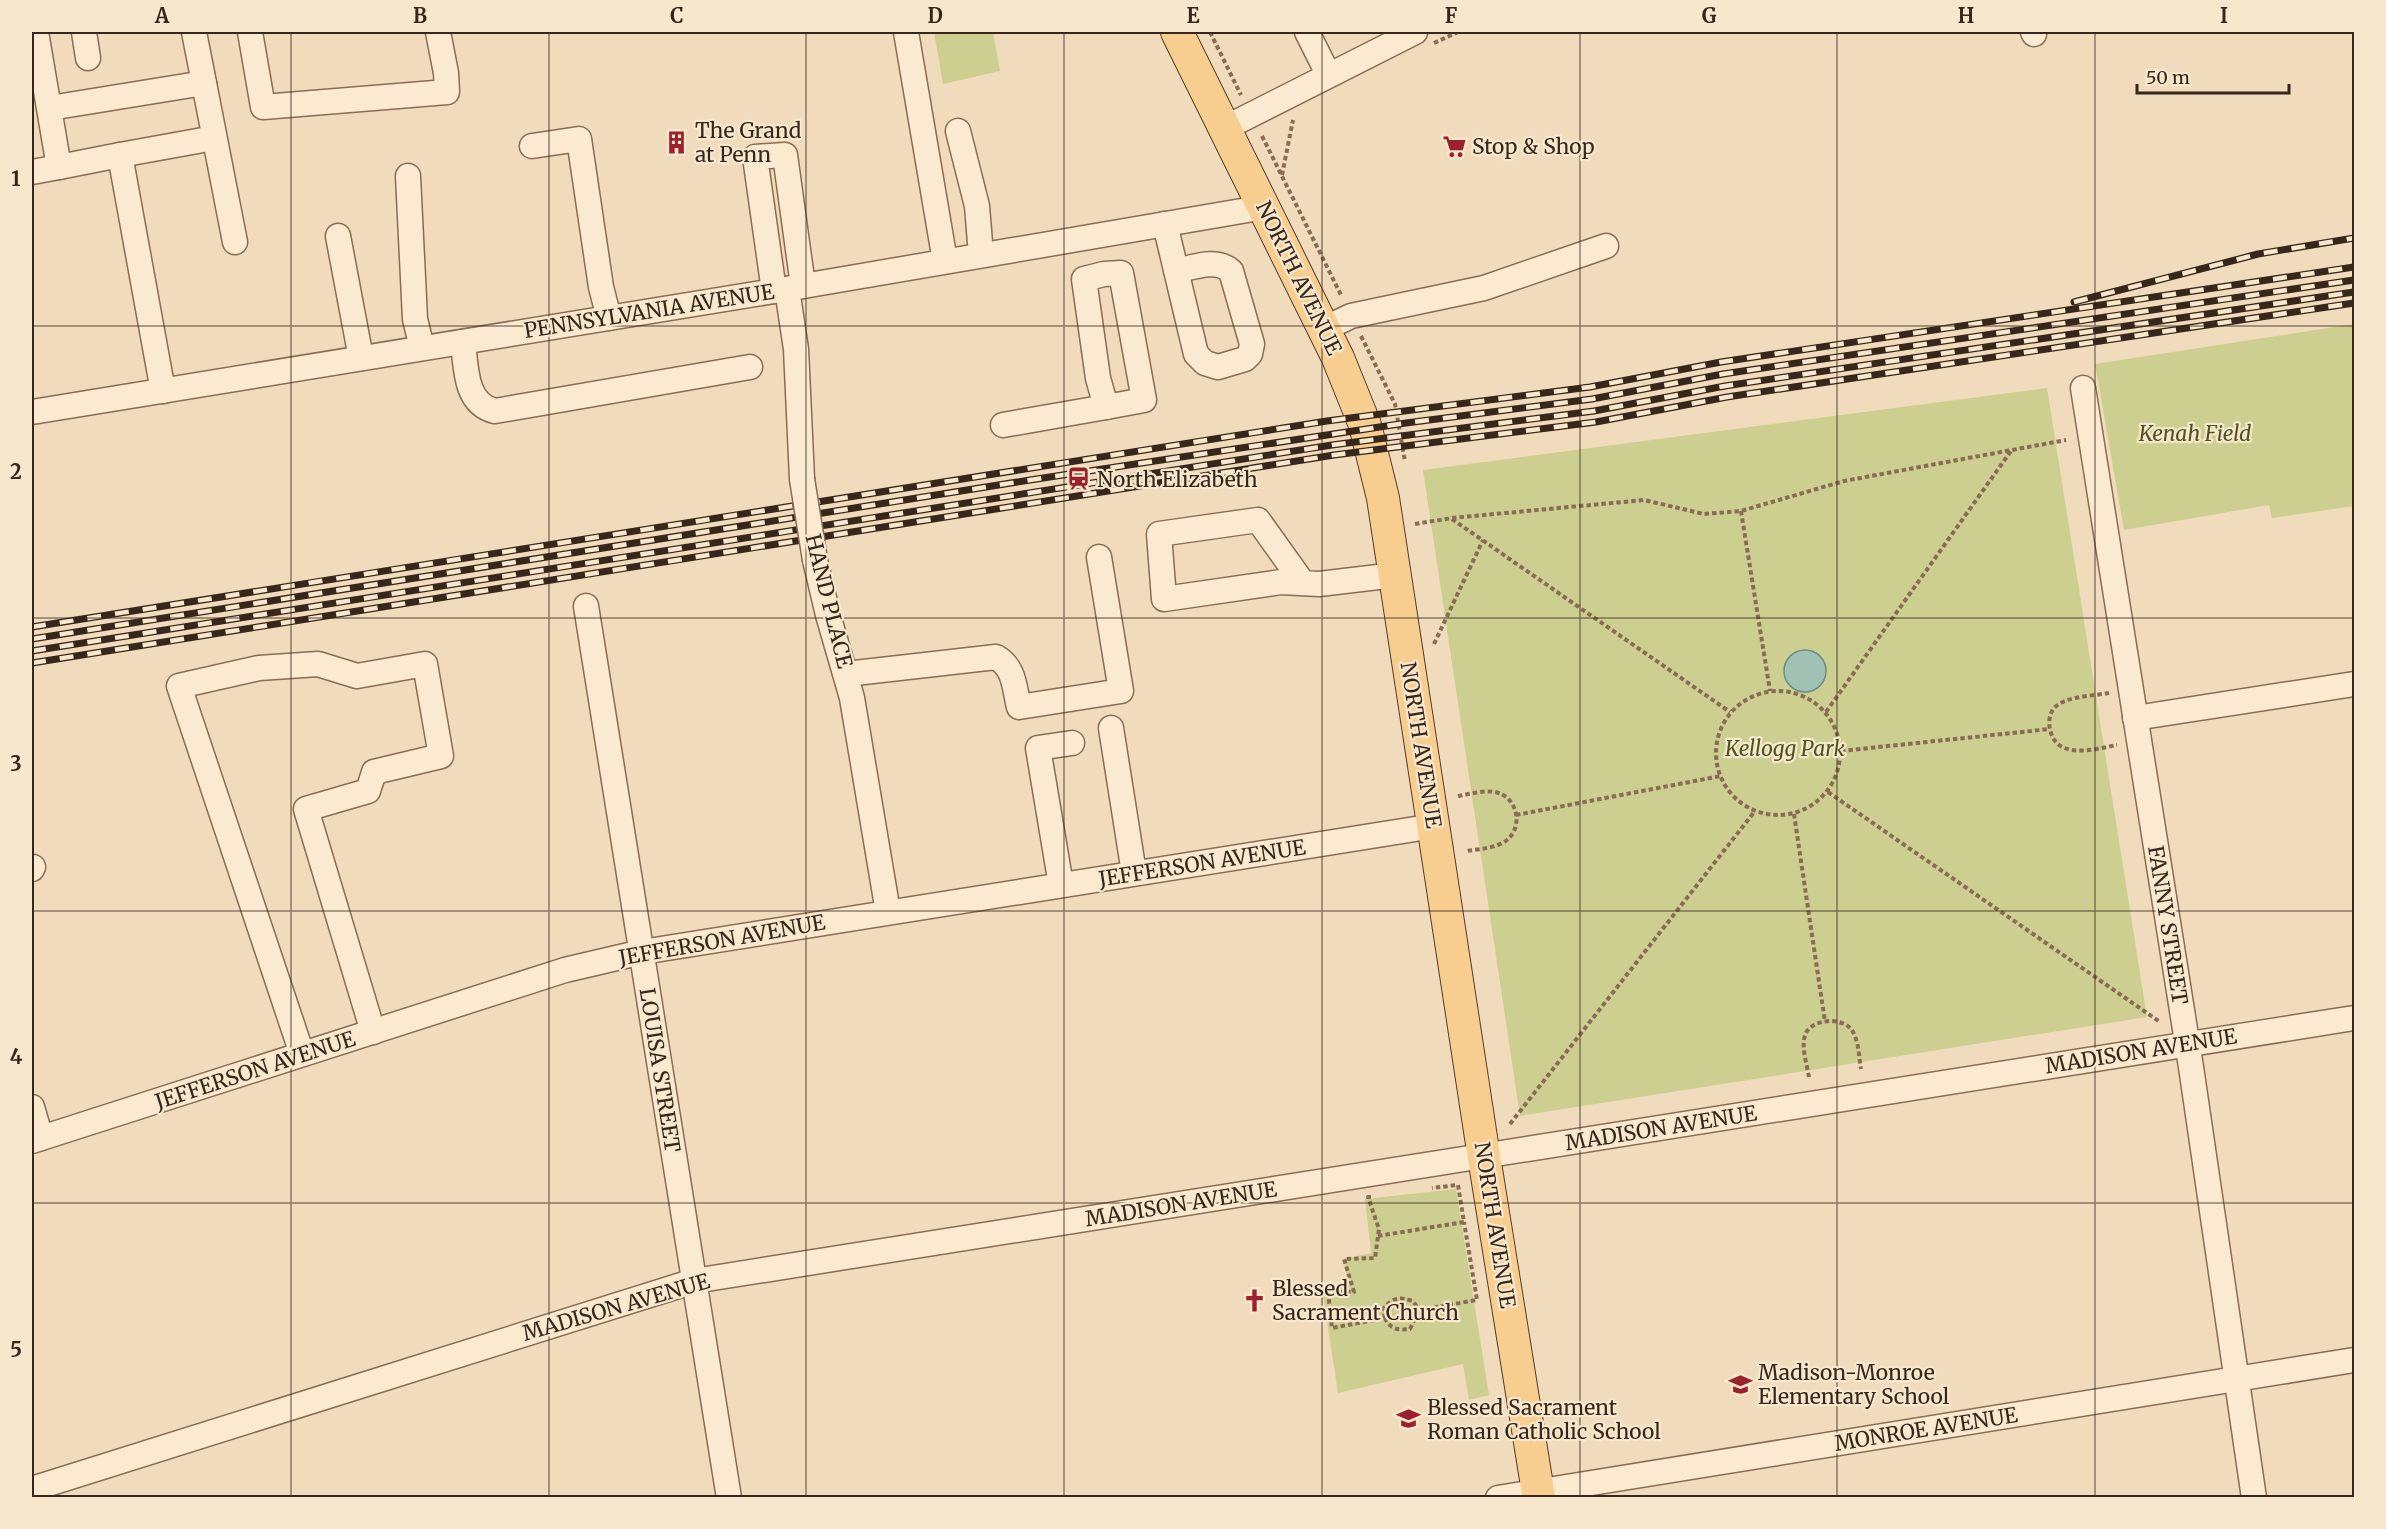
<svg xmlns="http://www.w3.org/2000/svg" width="2386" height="1529" viewBox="0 0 2386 1529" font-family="Merriweather,serif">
<rect width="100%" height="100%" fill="#f0dcbc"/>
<g fill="#cdcf90">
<path d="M934,32H993L1000,71L943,84Z"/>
<path d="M2354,324V506L2272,518L2269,505L2124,530L2095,364Z"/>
<path d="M2047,388L2147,1017L1520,1116L1423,470Z"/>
<path d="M1456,1189L1489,1395L1469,1400L1463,1364L1338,1393L1322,1288L1348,1286L1344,1259L1371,1253L1365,1199Z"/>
</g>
<circle fill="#a0c1b4" stroke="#678f82" stroke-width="1.5" cx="1805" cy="671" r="21"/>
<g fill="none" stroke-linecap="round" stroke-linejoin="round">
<defs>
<g id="minor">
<path d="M36,32L59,167L120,155L163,391"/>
<path d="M84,32L88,58"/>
<path d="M250,32L263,107L447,92L446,73L438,32"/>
<path d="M906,32L945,261"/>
<path d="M1307,32L1328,74"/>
<path d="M2033,32L2034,34"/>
<path d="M204,83L235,242"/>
<path d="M50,108L204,83L194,32"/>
<path d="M1225,128L1415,32"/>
<path d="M958,131L977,206L981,255"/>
<path d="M532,146L579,139L601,287L609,318"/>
<path d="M120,155L214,138"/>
<path d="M32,172L59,167"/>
<path d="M408,176L415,319L422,348"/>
<path d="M1165,224L1196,354L1205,363L1218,367L1245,359L1250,354L1252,344L1231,271C1216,258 1194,267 1176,271"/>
<path d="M338,236L361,358"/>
<path d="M1121,273L1144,400L1106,407L1098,378L1084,279L1104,274Z"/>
<path d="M787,289L796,349L802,479"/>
<path d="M774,291L755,157L785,155L803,286"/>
<path d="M1324,329L1351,316L1484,288L1606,246"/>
<path d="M463,342C466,368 465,404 495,411L750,367"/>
<path d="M2083,388L2191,1067L2254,1498"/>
<path d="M32,412L774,291L1265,207"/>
<path d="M1003,425L1106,407"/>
<path d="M815,560L828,615L852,698L888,912"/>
<path d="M1303,583L1258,520L1159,534L1164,599L1281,582L1319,584L1395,575"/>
<path d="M586,606L729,1498"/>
<path d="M846,674L996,657C1015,668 1014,687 1019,707L1121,691L1099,557"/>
<path d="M2135,718L2354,684"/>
<path d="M1111,728L1134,873"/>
<path d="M32,869L33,867"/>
<path d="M1061,885L1038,748L1072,743"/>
<path d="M302,1054L179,686L259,668L318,664L357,676L425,664L441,756L374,772L368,791L306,809L373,1032"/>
<path d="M32,1107L41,1138"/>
<path d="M32,1141L565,970L642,952L1434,826"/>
<path d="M32,1489L694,1281L2354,1018"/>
<path d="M1498,1498L2354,1360"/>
</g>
<path id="major" d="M1177,32L1338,358L1365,425L1383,498L1484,1157L1539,1498"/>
</defs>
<use href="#minor" stroke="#896c54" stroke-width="27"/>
<use href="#major" stroke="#563a2a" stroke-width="34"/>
<g stroke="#896c54" stroke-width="4" stroke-dasharray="4.5 3" stroke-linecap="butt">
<path d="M1210,32L1241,95"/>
<path d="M1434,43L1458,32"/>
<path d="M1262,136L1342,297"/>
<path d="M1282,175L1293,120"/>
<path d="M1361,336L1395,404L1405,462"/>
<path d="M1741,511L1770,691"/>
<path d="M1452,519L1730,712"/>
<path d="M1415,524L1452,518L1644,500L1704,514L1741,511L1844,481L2066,440"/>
<path d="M1434,644L1483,540"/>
<circle cx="1778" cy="753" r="62"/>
<path d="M2109,693C2093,696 2067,696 2055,707C2050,712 2048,721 2050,729C2056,761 2095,749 2117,745"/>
<path d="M1826,712L2011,451"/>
<path d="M1841,751L2050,729"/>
<path d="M1828,792L2160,1022"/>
<path d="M1458,796C1469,794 1484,790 1495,792C1517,796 1524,826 1507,840C1497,848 1479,849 1467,851"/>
<path d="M1794,814L1825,1022"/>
<path d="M1516,815L1721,776"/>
<path d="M1809,1077C1807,1065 1801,1047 1805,1035C1811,1018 1845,1016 1853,1032C1859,1043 1859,1058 1861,1069"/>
<path d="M1510,1124L1755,811"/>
<path d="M1371,1197H1368L1379,1229L1375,1258L1344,1259L1354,1292H1328L1332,1328L1385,1318C1390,1330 1399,1330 1410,1329L1419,1310"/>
<path d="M1378,1236L1464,1222L1458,1185L1432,1188"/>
<path d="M1419,1310L1477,1300L1464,1222"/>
<path d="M1385,1318L1383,1309C1393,1297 1399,1297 1413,1301L1419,1310"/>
</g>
<use href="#minor" stroke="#fbeacf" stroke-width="24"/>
<use href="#major" stroke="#f7ce90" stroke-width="32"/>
<defs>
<g id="rail">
<path d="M2074,302L2258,254L2354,238"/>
<path d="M32,627L1327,421L1590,387L1721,362L2354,267"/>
<path d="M32,639L1030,480L1406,423L1592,399L1723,374L2354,280"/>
<path d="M32,651L1332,445L1594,411L1725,386L2354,292"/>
<path d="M32,663L1334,455L1596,422L1727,397L2354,303"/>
</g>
</defs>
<use href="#rail" stroke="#37261a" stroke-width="7"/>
<use href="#rail" stroke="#f7e7cc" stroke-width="4.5" stroke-dasharray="14" stroke-linecap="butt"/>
<defs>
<path id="minor-bridge" d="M802,479L815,560"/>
</defs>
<use href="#minor-bridge" stroke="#896c54" stroke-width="27" stroke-linecap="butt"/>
<use href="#minor-bridge" stroke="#fbeacf" stroke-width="24"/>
</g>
<path fill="none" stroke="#37261a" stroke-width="1.5" stroke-opacity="0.55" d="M291,32V1498M549,32V1498M806,32V1498M1064,32V1498M1322,32V1498M1580,32V1498M1837,32V1498M2095,32V1498M32,326H2354M32,618H2354M32,911H2354M32,1203H2354"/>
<defs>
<symbol id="building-bare" viewBox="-9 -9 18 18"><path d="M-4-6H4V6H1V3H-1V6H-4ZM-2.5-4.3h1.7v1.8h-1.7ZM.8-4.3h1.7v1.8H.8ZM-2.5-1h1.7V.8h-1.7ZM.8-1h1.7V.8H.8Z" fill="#9b212c" stroke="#f7e7cc" stroke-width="2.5" paint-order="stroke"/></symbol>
<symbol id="supermarket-bare" viewBox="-9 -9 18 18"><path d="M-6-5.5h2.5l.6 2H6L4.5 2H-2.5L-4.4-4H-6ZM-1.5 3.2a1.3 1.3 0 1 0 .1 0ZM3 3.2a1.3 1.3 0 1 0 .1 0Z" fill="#9b212c" stroke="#f7e7cc" stroke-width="2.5" paint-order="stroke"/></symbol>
<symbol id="station-bare" viewBox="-9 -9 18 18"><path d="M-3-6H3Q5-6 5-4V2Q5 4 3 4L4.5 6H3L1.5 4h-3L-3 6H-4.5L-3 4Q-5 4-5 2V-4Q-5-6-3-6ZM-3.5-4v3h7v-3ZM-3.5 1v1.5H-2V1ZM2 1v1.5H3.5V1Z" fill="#9b212c" stroke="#f7e7cc" stroke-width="2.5" paint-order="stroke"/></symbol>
<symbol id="church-bare" viewBox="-9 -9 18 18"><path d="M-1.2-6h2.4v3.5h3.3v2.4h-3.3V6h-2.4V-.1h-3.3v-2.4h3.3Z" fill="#9b212c" stroke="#f7e7cc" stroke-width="2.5" paint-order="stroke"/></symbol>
<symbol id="school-bare" viewBox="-9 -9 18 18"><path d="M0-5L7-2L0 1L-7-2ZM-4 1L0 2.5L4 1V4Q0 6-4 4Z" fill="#9b212c" stroke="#f7e7cc" stroke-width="2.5" paint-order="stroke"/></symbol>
</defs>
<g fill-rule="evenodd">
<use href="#building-bare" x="660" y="126" width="33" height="33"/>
<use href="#supermarket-bare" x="1438" y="130" width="33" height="33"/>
<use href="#station-bare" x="1062" y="462" width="33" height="33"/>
<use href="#church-bare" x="1238" y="1284" width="33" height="33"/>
<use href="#school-bare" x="1724" y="1368" width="33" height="33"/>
<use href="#school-bare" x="1392" y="1402" width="33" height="33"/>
</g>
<g text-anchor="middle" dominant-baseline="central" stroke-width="4.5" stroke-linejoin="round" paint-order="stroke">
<g font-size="21" fill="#37261a" stroke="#f7e7cc" text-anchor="start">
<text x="695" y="130">The Grand<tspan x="695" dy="24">at Penn</tspan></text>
<text x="1472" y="146">Stop &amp; Shop</text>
<text x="1097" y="479">North Elizabeth</text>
<text x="1272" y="1288">Blessed<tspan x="1272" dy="24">Sacrament Church</tspan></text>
<text x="1758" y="1372">Madison-Monroe<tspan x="1758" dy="24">Elementary School</tspan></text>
<text x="1427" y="1407">Blessed Sacrament<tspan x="1427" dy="24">Roman Catholic School</tspan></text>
</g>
<g font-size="21" fill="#37261a" stroke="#f7e7cc">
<text transform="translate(1299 278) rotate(64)">NORTH AVENUE</text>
<text transform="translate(649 311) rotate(-9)">PENNSYLVANIA AVENUE</text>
<text transform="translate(829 601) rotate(76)">HAND PLACE</text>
<text transform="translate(1421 745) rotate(81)">NORTH AVENUE</text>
<text transform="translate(1202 863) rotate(-9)">JEFFERSON AVENUE</text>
<text transform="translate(2168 925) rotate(81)">FANNY STREET</text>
<text transform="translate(722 940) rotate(-10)">JEFFERSON AVENUE</text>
<text transform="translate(2141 1051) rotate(-9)">MADISON AVENUE</text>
<text transform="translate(255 1070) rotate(-18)">JEFFERSON AVENUE</text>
<text transform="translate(660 1070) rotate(81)">LOUISA STREET</text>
<text transform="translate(1661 1128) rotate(-9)">MADISON AVENUE</text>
<text transform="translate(1181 1204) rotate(-9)">MADISON AVENUE</text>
<text transform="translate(1495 1225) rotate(81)">NORTH AVENUE</text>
<text transform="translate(616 1307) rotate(-16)">MADISON AVENUE</text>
<text transform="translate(1926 1429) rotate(-9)">MONROE AVENUE</text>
</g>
<g font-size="21" font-style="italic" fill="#4c5520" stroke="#f7e7cc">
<text x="2195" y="433">Kenah Field</text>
<text x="1785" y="748">Kellogg Park</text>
</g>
</g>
<rect width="2386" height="1529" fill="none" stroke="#f7e7cc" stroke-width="66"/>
<path d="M2137 84v9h152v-9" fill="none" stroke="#37261a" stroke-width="3"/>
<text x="2146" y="84" font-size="18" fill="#37261a" stroke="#f7e7cc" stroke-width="4.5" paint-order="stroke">50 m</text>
<rect x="33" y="33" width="2320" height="1463" fill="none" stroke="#37261a" stroke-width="2"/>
<g font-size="20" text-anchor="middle" font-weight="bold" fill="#37261a">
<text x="162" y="23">A</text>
<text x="420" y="23">B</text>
<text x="677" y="23">C</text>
<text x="935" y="23">D</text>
<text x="1193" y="23">E</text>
<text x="1451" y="23">F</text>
<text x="1709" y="23">G</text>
<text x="1966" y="23">H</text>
<text x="2224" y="23">I</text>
<text x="16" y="186">1</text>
<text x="16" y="479">2</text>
<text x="16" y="771">3</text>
<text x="16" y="1064">4</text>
<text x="16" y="1357">5</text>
</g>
</svg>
